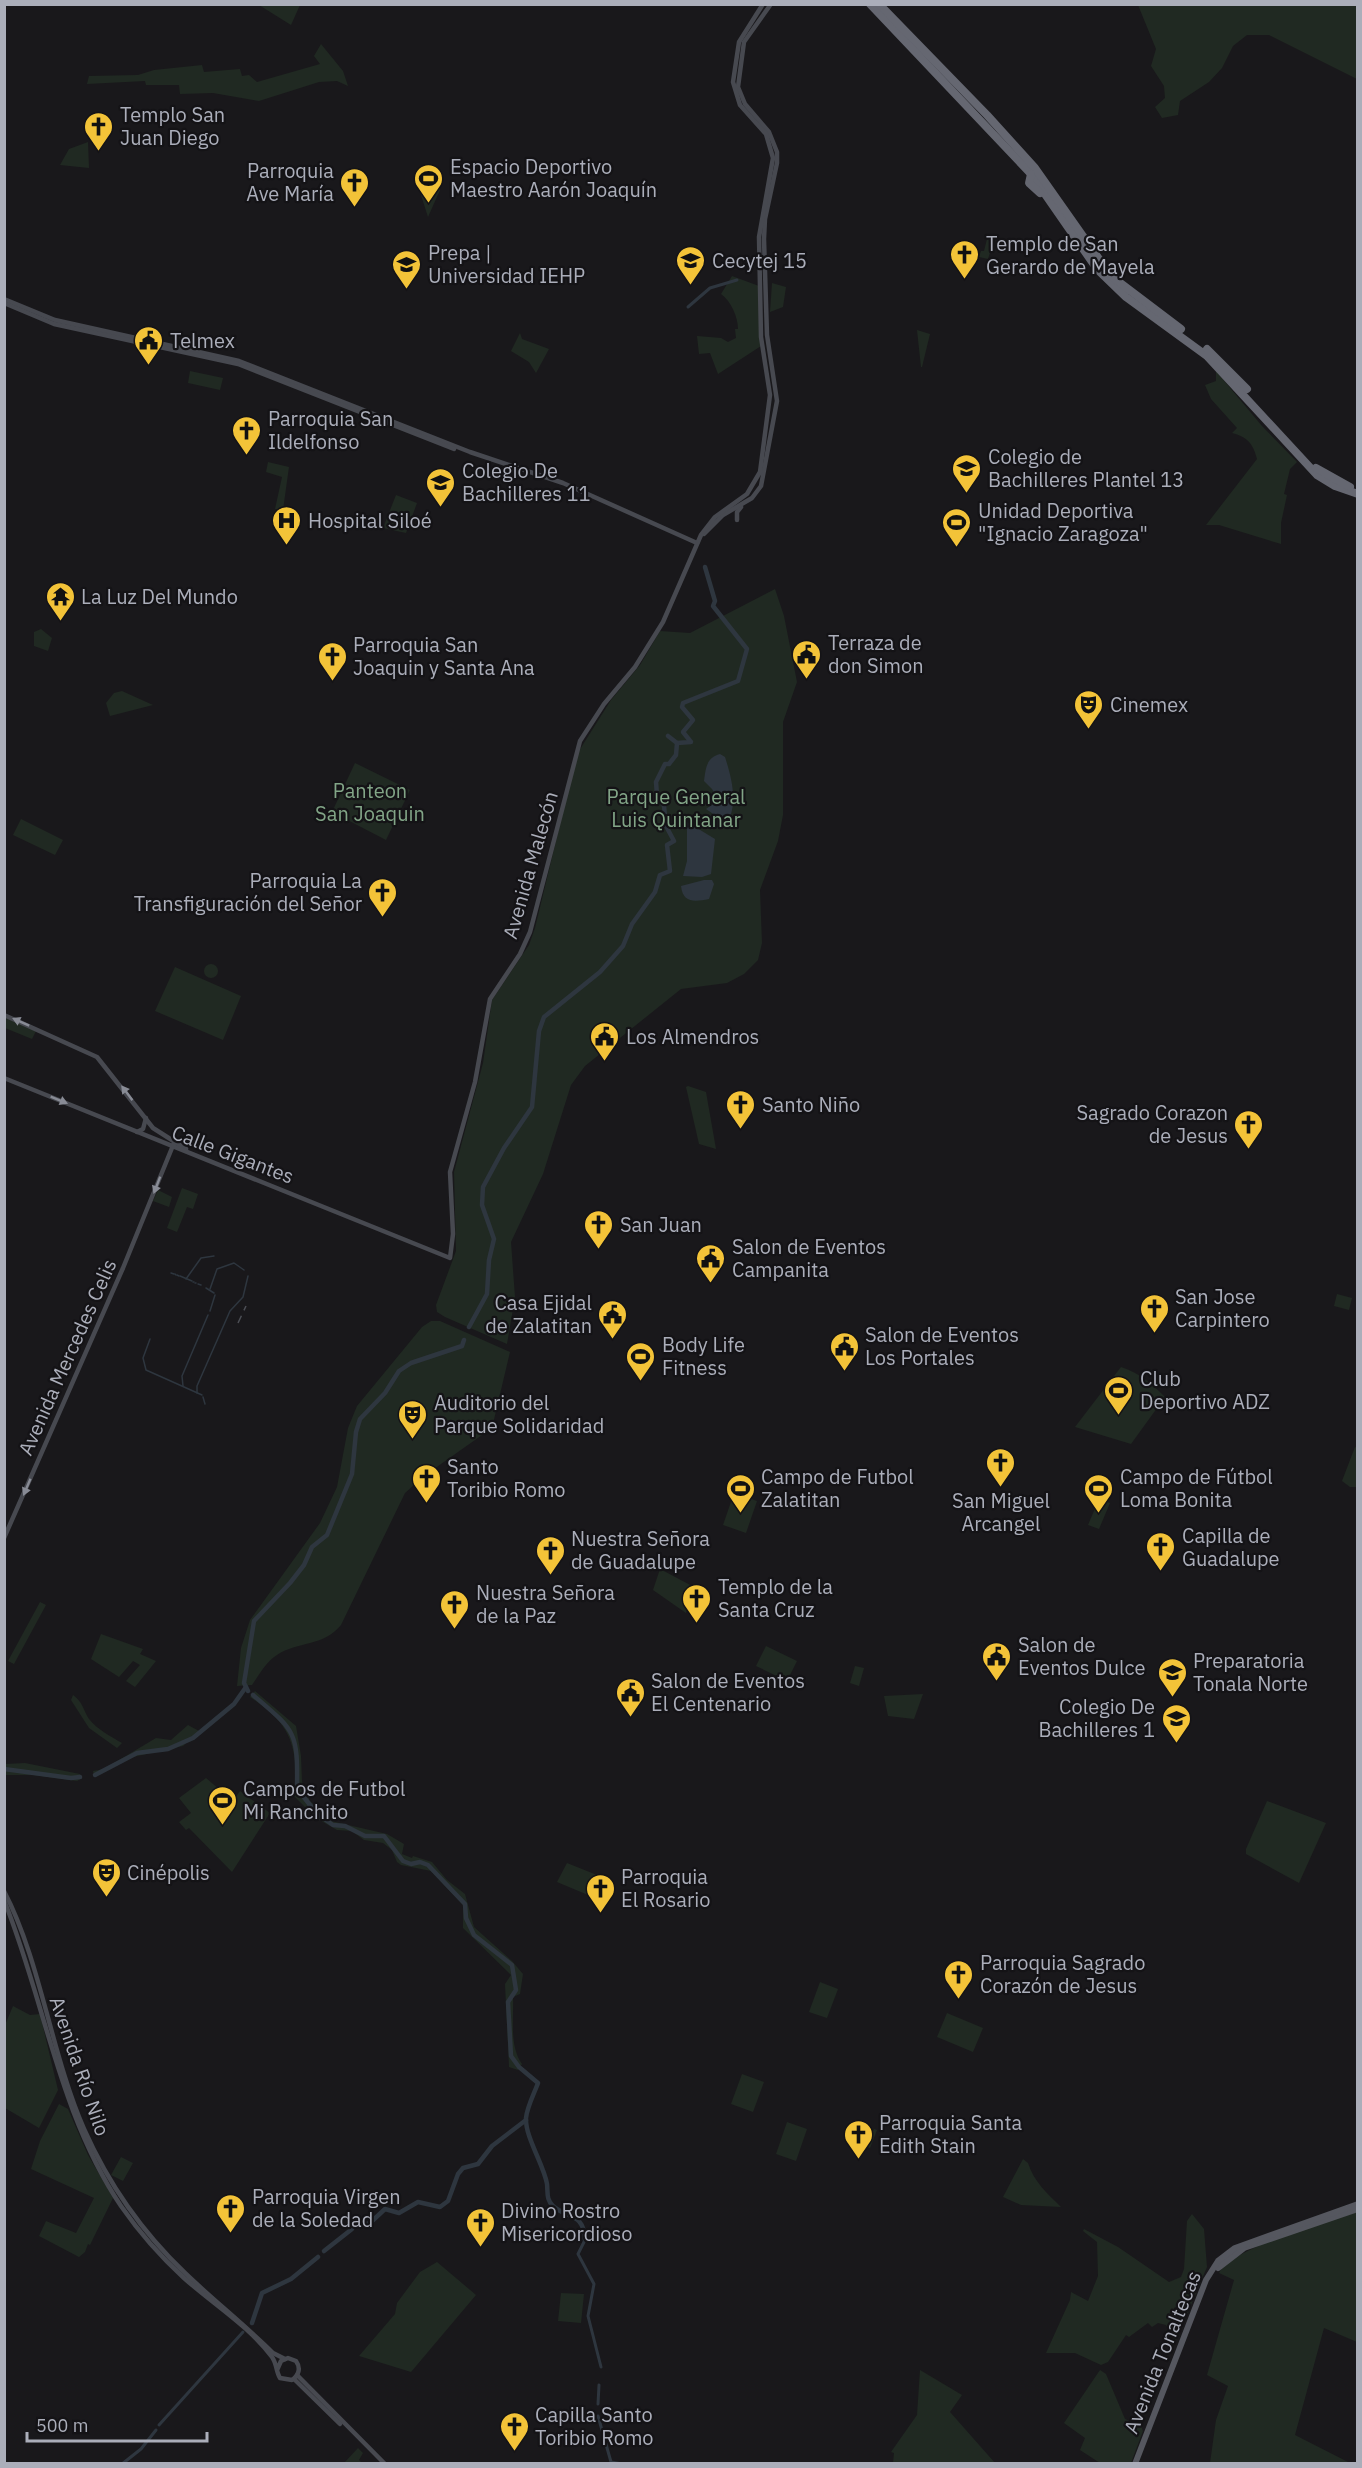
<svg xmlns="http://www.w3.org/2000/svg" width="1362" height="2468" viewBox="0 0 1362 2468" font-family="'IBM Plex Sans',sans-serif">
<rect width="100%" height="100%" fill="#19181b"/>
<g fill="#202922">
<path d="M259,5H300L291,25Z"/>
<path d="M1138,5H1357V79L1269,35H1247L1233,46L1222,68L1209,82L1180,101L1178,115L1162,118L1155,107L1165,98L1164,86L1151,66L1156,49Z"/>
<path d="M321,44L343,71L348,86L337,81L319,82L259,101L213,93L180,94L179,85H146L145,81L87,84L89,76L138,75L154,70L202,65L204,72L240,69L242,76L249,75L257,82L320,64L314,56Z"/>
<path d="M88,142L89,168L60,165L69,149Z"/>
<path d="M427,180L440,190L428,217L420,192Z"/>
<path d="M987,239L994,240L988,259L979,257L981,251H984Z"/>
<path d="M732,276L759,286L761,346L718,374L710,353L699,354L697,336L721,338L728,342L736,338L735,329H738C738,317 731,301 721,294Z"/>
<path d="M772,283L786,287L783,307L770,312Z"/>
<path d="M917,330L930,334L922,367H921Z"/>
<path d="M520,333L522,339L549,349L536,373L529,362L511,351Z"/>
<path d="M190,371L223,378L220,390L188,383Z"/>
<path d="M1216,371L1262,426L1297,462L1290,469L1284,494L1287,495L1281,523V544L1219,525H1206L1257,459C1253,443 1247,437 1232,433L1237,428L1211,399L1205,385L1216,381Z"/>
<path d="M268,462L289,467L283,510L275,509L282,477L266,472Z"/>
<path d="M396,495L417,503L406,533L383,528Z"/>
<path d="M775,589L784,616L797,682L783,722V815L778,841L760,890L762,943L758,960L744,974L727,983L681,989L585,1066L571,1085L543,1174L511,1242L515,1297L507,1344L445,1317L437,1312L436,1305L456,1251L454,1172L483,1063L492,1000L529,945L535,928L577,754L611,700L640,665L660,631L690,633Z"/>
<path d="M41,629L52,638L48,651L34,646V632Z"/>
<path d="M122,691L153,705L110,716L106,703L114,693Z"/>
<path d="M355,763L410,790L386,840L332,812Z"/>
<path d="M21,819L63,840L55,855L13,835Z"/>
<circle cx="211" cy="971" r="7"/>
<path d="M175,967L241,996L223,1040L155,1011Z"/>
<path d="M4,1017L36,1031L32,1039L5,1028Z"/>
<path d="M688,1086L706,1092L716,1149L699,1144L686,1087Z"/>
<path d="M182,1188L198,1194L193,1209L187,1207L177,1232L167,1228Z"/>
<path d="M158,1190L172,1197L169,1207L153,1201Z"/>
<path d="M1337,1294L1352,1298L1349,1310L1334,1306Z"/>
<path d="M431,1321H440L510,1352L492,1428L424,1476L405,1493L341,1625C323,1647 298,1641 277,1655C266,1662 259,1675 252,1685L237,1686L241,1648L250,1620L320,1523L337,1487L348,1428L357,1406L422,1327Z"/>
<path d="M1121,1367C1140,1373 1152,1384 1165,1397L1131,1444L1075,1427Z"/>
<path d="M1355,1447L1357,1448V1487H1350L1342,1481Z"/>
<path d="M734,1493L757,1501L746,1533L723,1525Z"/>
<path d="M1099,1499L1110,1503L1099,1529L1088,1525Z"/>
<path d="M660,1569L694,1587L686,1613L653,1590Z"/>
<path d="M40,1602L46,1605L14,1664L8,1661Z"/>
<path d="M101,1634L143,1649L140,1654L156,1661L135,1687L126,1681L140,1665L133,1661L119,1677L91,1659Z"/>
<path d="M766,1646L797,1661L787,1681L756,1666Z"/>
<path d="M855,1666L864,1668L859,1686L850,1683Z"/>
<path d="M255,1691L296,1726L301,1756L302,1782L310,1793L309,1800L331,1821L387,1834L404,1844L402,1854L412,1858L413,1856L432,1862L447,1880L465,1894L474,1927L512,1961L523,1974L520,1994L513,1997C514,2018 509,2046 522,2064L518,2070L509,2067L505,1984L511,1975L463,1928V1905L431,1871L401,1865L397,1862L392,1850L383,1843L364,1840L352,1831L337,1830L316,1818L293,1795C298,1788 296,1781 296,1773C294,1733 282,1719 250,1697Z"/>
<path d="M923,1694L914,1719L888,1716L884,1696Z"/>
<path d="M73,1695C83,1702 83,1710 89,1719C98,1730 110,1736 122,1743L117,1748L89,1728L71,1700Z"/>
<path d="M188,1725L199,1731L183,1746L133,1757L94,1776L93,1771L104,1769L156,1738L171,1740Z"/>
<path d="M25,1763L80,1774L82,1778L77,1781L33,1775H5V1764Z"/>
<path d="M206,1778L233,1801L240,1791L270,1813L232,1872L189,1828L186,1830L179,1822L191,1813L179,1798Z"/>
<path d="M1267,1801L1326,1823L1299,1883L1246,1854V1849Z"/>
<path d="M567,1863L597,1875L588,1895L557,1882Z"/>
<path d="M820,1982L838,1989L827,2018L809,2012Z"/>
<path d="M13,2006L30,2015L40,2014L58,2090L39,2128L5,2108V2025Z"/>
<path d="M947,2013L983,2028L973,2052L937,2037Z"/>
<path d="M742,2074L764,2082L753,2112L731,2104Z"/>
<path d="M59,2104L68,2109L88,2155L113,2198L90,2245L88,2244L85,2252L79,2257L39,2236L46,2221L76,2233L94,2198L31,2169L40,2141Z"/>
<path d="M787,2122L807,2129L796,2161L776,2154Z"/>
<path d="M874,2129L877,2130L870,2148L862,2145L868,2131L872,2133Z"/>
<path d="M121,2157L133,2163L123,2181L111,2175Z"/>
<path d="M1023,2159L1028,2163C1034,2182 1047,2193 1061,2207L1021,2205L1003,2197Z"/>
<path d="M1357,2212V2342L1324,2328L1295,2435L1350,2463H1210L1216,2420L1228,2386L1207,2375L1234,2280L1219,2273C1232,2247 1328,2222 1357,2212Z"/>
<path d="M1192,2214L1204,2229L1207,2267L1175,2343L1166,2325L1158,2323L1152,2327L1148,2323L1129,2337L1126,2335L1108,2362L1101,2365L1075,2353H1046L1070,2300L1071,2292L1088,2301L1098,2276L1097,2242L1083,2231L1084,2229L1118,2247L1169,2282L1181,2277L1184,2269L1187,2221Z"/>
<path d="M437,2262L476,2295L411,2372L359,2356L395,2314L397,2303L420,2272Z"/>
<path d="M561,2293L584,2294L581,2323L558,2321Z"/>
<path d="M920,2370L962,2395L950,2412L995,2463H893L894,2453L891,2452L917,2415Z"/>
<path d="M1100,2370L1106,2374L1125,2419L1141,2426L1143,2431L1131,2463H1100L1080,2450L1085,2438L1064,2423Z"/>
<path d="M358,2448L363,2453L359,2460L362,2463H344Z"/>
</g>
<g fill="#2e363f">
<path d="M720,754L725,757C731,776 737,798 730,817L719,818L706,809L713,804L716,796L712,789L704,781C706,768 706,758 720,754Z"/>
<path d="M687,822L715,839L711,874L702,877L683,876L687,861Z"/>
<path d="M704,880H712L714,884L709,899C694,902 683,903 681,886Z"/>
</g>
<g fill="none" stroke-linecap="round" stroke-linejoin="round">
<g stroke="#2e363f" stroke-width="1.5">
<path d="M171,1273L174,1274"/>
<path d="M175,1274L176,1275"/>
<path d="M177,1275L179,1276"/>
<path d="M180,1276L192,1281"/>
<path d="M186,1279L201,1258L214,1256"/>
<path d="M193,1282H194"/>
<path d="M195,1283H196"/>
<path d="M198,1284L201,1285"/>
<path d="M206,1288L214,1293"/>
<path d="M210,1289L217,1269L234,1263L244,1270"/>
<path d="M210,1311L215,1295"/>
<path d="M150,1339L143,1358L146,1370L202,1395"/>
<path d="M183,1386L182,1376L208,1315"/>
<path d="M197,1393V1386L230,1311L243,1297L248,1276"/>
<path d="M203,1397L205,1404"/>
<path d="M611,2462L612,2464"/>
</g>
<g stroke="#2e363f" stroke-width="3">
<path d="M688,307L710,288L737,280"/>
<path d="M585,2240L578,2254L594,2284L588,2316L601,2367"/>
<path d="M598,2404L599,2385"/>
<path d="M598,2416L611,2462L622,2464"/>
<path d="M159,2425L243,2332"/>
<path d="M122,2464L141,2449L156,2430"/>
</g>
<g stroke="#2e363f" stroke-width="4.5">
<path d="M677,743L691,742L683,732L693,720L682,707L683,703L738,681L747,649L713,606L715,601L705,567"/>
<path d="M469,1327L487,1294L489,1260L494,1239L482,1205L483,1187L504,1148L532,1107L539,1031L544,1017L600,972L623,946L632,924L655,892L660,875L670,871L667,845L674,841L666,826L664,806L657,795L656,782L665,764H669L676,755L677,743L668,736"/>
<path d="M248,1691L244,1683L254,1621L290,1583L304,1565L312,1547L327,1535L352,1474L356,1432L360,1419L385,1393L399,1371L411,1363L462,1346L464,1340"/>
<path d="M253,1695C295,1731 298,1731 297,1788"/>
<path d="M4,1769L71,1778L80,1777"/>
<path d="M95,1775L137,1753L168,1749L193,1738L234,1704L246,1687"/>
<path d="M303,1796L317,1814L333,1825L345,1826L365,1836H384L403,1861L411,1864L420,1862L428,1865L465,1904L466,1918L474,1935L512,1965L516,1990L508,2002L511,2056L519,2067L538,2083C534,2094 527,2107 526,2118C525,2137 544,2165 547,2184C548,2193 546,2199 553,2206C567,2219 584,2212 585,2240"/>
<path d="M359,2225L370,2223L385,2209L399,2213L418,2202L440,2207L448,2201L458,2174L463,2168L478,2164L492,2146L526,2120"/>
<path d="M324,2251L352,2229"/>
<path d="M252,2323L262,2293L291,2279L318,2257"/>
</g>
<g stroke="#474950" stroke-width="4.5">
<path d="M4,299L55,320L239,361L470,452L563,483L697,543"/>
<path d="M4,303L54,324L238,364L454,449"/>
<path d="M737,520V512L741,507"/>
<path d="M704,534L723,515L752,498L761,486L777,401L767,335L764,239L765,219L777,163V152L769,132L745,104L738,87L744,42L771,4"/>
<path d="M4,1015L97,1057L153,1128L186,1149"/>
<path d="M4,1078L450,1258L453,1234L450,1172L475,1082L490,999L520,954L530,932L580,741L604,704L635,667L663,622L701,535L715,517L747,494L760,472L770,395L761,337L759,237L773,158L766,134L740,105L733,82L739,42L763,4"/>
<path d="M137,1132L143,1129L146,1118"/>
<path d="M4,1538L123,1268L174,1143"/>
<path d="M4,1891C41,1962 51,2054 84,2129C108,2183 142,2232 185,2273C214,2301 245,2325 273,2353L285,2359"/>
<path d="M4,1900C45,2002 59,2114 121,2206C139,2232 161,2257 184,2278C213,2304 249,2326 272,2357C277,2364 276,2372 280,2378L292,2380C299,2375 301,2368 296,2361L288,2358L281,2361L277,2370"/>
<path d="M297,2375L385,2464"/>
<path d="M294,2379L340,2424"/>
</g>
<g stroke="#55575f" stroke-width="6">
<path d="M1218,2268L1244,2248L1358,2209"/>
<path d="M1135,2464L1206,2280L1218,2261L1235,2248L1358,2204"/>
</g>
<g stroke="#656771" stroke-width="8">
<path d="M870,4L1031,174L1097,269L1126,297L1207,356L1317,475L1335,486L1358,494"/>
<path d="M879,4L987,115L1035,168L1111,276L1181,329"/>
<path d="M1031,174L1029,183L1040,193"/>
<path d="M1207,349L1247,389"/>
<path d="M1316,468L1350,487"/>
</g>
<path stroke="#4c4e55" stroke-width="1.5" stroke-dasharray="8 6" stroke-linecap="butt" d="M238,1323L246,1306"/>
</g>
<defs><path id="oneway-solid" d="M-6-.8H1V-3.2L6.5 0L1 3.2V.8H-6Z" transform="scale(1.5)"/></defs>
<g fill="#888b95">
<use href="#oneway-solid" transform="translate(21 1022) rotate(-156)"/>
<use href="#oneway-solid" transform="translate(127 1093) rotate(-127)"/>
<use href="#oneway-solid" transform="translate(59 1100) rotate(22)"/>
<use href="#oneway-solid" transform="translate(157 1185) rotate(111)"/>
<use href="#oneway-solid" transform="translate(27 1487) rotate(113)"/>
</g>
<defs>
<symbol id="church-pin" viewBox="-11 -11 22 30"><path d="M0 17L-7.5 6A9.5 9.5 0 1 1 7.5 6Z" fill="#f3c338" stroke="#141316"/><path d="M-1.2-6h2.4v3.5h3.3v2.4h-3.3V6h-2.4V-.1h-3.3v-2.4h3.3Z" fill="#111"/></symbol>
<symbol id="stadium-pin" viewBox="-11 -11 22 30"><path d="M0 17L-7.5 6A9.5 9.5 0 1 1 7.5 6Z" fill="#f3c338" stroke="#141316"/><path d="M0-5a6.5 5 0 1 0 0 10a6.5 5 0 1 0 0-10ZM-3.5-1.8h7v3.6h-7Z" fill="#111"/></symbol>
<symbol id="university-pin" viewBox="-11 -11 22 30"><path d="M0 17L-7.5 6A9.5 9.5 0 1 1 7.5 6Z" fill="#f3c338" stroke="#141316"/><path d="M0-5L7-2L0 1L-7-2ZM-4 1L0 2.5L4 1V4Q0 6-4 4Z" fill="#111"/></symbol>
<symbol id="civic-pin" viewBox="-11 -11 22 30"><path d="M0 17L-7.5 6A9.5 9.5 0 1 1 7.5 6Z" fill="#f3c338" stroke="#141316"/><path d="M-.6-6.5H3V-4.5H.6V-3L4-1V1h2V6H-6V1h2V-1L-.6-3ZM-1.2 2.5V6h2.4V2.5Z" fill="#111"/></symbol>
<symbol id="hospital-pin" viewBox="-11 -11 22 30"><path d="M0 17L-7.5 6A9.5 9.5 0 1 1 7.5 6Z" fill="#f3c338" stroke="#141316"/><path d="M-5-5h3v3.5h4V-5h3V5h-3V1.5h-4V5h-3Z" fill="#111"/></symbol>
<symbol id="temple-pin" viewBox="-11 -11 22 30"><path d="M0 17L-7.5 6A9.5 9.5 0 1 1 7.5 6Z" fill="#f3c338" stroke="#141316"/><path d="M0-6L5-2H3V0L6.5 2.5H4V6H1.5V3h-3V6H-4V2.5H-6.5L-3 0V-2H-5Z" fill="#111"/></symbol>
<symbol id="theatre-pin" viewBox="-11 -11 22 30"><path d="M0 17L-7.5 6A9.5 9.5 0 1 1 7.5 6Z" fill="#f3c338" stroke="#141316"/><path d="M-5-5.5Q0-4 5-5.5V0Q5 5 0 6Q-5 5-5 0ZM-3.3-2.5H-1v1.5H-3.3ZM1-2.5H3.3v1.5H1ZM-2.8 1Q0 5.5 2.8 1Z" fill="#111"/></symbol>
</defs>
<g fill-rule="evenodd">
<use href="#church-pin" x="82" y="110" width="33" height="45"/>
<use href="#stadium-pin" x="412" y="162" width="33" height="45"/>
<use href="#church-pin" x="338" y="166" width="33" height="45"/>
<use href="#church-pin" x="948" y="238" width="33" height="45"/>
<use href="#university-pin" x="674" y="244" width="33" height="45"/>
<use href="#university-pin" x="390" y="248" width="33" height="45"/>
<use href="#civic-pin" x="132" y="324" width="33" height="45"/>
<use href="#church-pin" x="230" y="414" width="33" height="45"/>
<use href="#university-pin" x="950" y="452" width="33" height="45"/>
<use href="#university-pin" x="424" y="466" width="33" height="45"/>
<use href="#hospital-pin" x="270" y="504" width="33" height="45"/>
<use href="#stadium-pin" x="940" y="506" width="33" height="45"/>
<use href="#temple-pin" x="44" y="580" width="33" height="45"/>
<use href="#civic-pin" x="790" y="638" width="33" height="45"/>
<use href="#church-pin" x="316" y="640" width="33" height="45"/>
<use href="#theatre-pin" x="1072" y="688" width="33" height="45"/>
<use href="#church-pin" x="366" y="876" width="33" height="45"/>
<use href="#civic-pin" x="588" y="1020" width="33" height="45"/>
<use href="#church-pin" x="724" y="1088" width="33" height="45"/>
<use href="#church-pin" x="1232" y="1108" width="33" height="45"/>
<use href="#church-pin" x="582" y="1208" width="33" height="45"/>
<use href="#civic-pin" x="694" y="1242" width="33" height="45"/>
<use href="#church-pin" x="1138" y="1292" width="33" height="45"/>
<use href="#civic-pin" x="596" y="1298" width="33" height="45"/>
<use href="#civic-pin" x="828" y="1330" width="33" height="45"/>
<use href="#stadium-pin" x="624" y="1340" width="33" height="45"/>
<use href="#stadium-pin" x="1102" y="1374" width="33" height="45"/>
<use href="#theatre-pin" x="396" y="1398" width="33" height="45"/>
<use href="#church-pin" x="984" y="1446" width="33" height="45"/>
<use href="#church-pin" x="410" y="1462" width="33" height="45"/>
<use href="#stadium-pin" x="724" y="1472" width="33" height="45"/>
<use href="#stadium-pin" x="1082" y="1472" width="33" height="45"/>
<use href="#church-pin" x="1144" y="1530" width="33" height="45"/>
<use href="#church-pin" x="534" y="1534" width="33" height="45"/>
<use href="#church-pin" x="680" y="1582" width="33" height="45"/>
<use href="#church-pin" x="438" y="1588" width="33" height="45"/>
<use href="#civic-pin" x="980" y="1640" width="33" height="45"/>
<use href="#university-pin" x="1156" y="1656" width="33" height="45"/>
<use href="#civic-pin" x="614" y="1676" width="33" height="45"/>
<use href="#university-pin" x="1160" y="1702" width="33" height="45"/>
<use href="#stadium-pin" x="206" y="1784" width="33" height="45"/>
<use href="#theatre-pin" x="90" y="1856" width="33" height="45"/>
<use href="#church-pin" x="584" y="1872" width="33" height="45"/>
<use href="#church-pin" x="942" y="1958" width="33" height="45"/>
<use href="#church-pin" x="842" y="2118" width="33" height="45"/>
<use href="#church-pin" x="214" y="2192" width="33" height="45"/>
<use href="#church-pin" x="464" y="2206" width="33" height="45"/>
<use href="#church-pin" x="498" y="2410" width="33" height="45"/>
</g>
<g text-anchor="middle" dominant-baseline="central" stroke-width="4.5" stroke-linejoin="round" paint-order="stroke">
<g font-size="20" fill="#abaeba" stroke="#141316" text-anchor="start">
<text x="120" y="114">Templo San<tspan x="120" dy="23">Juan Diego</tspan></text>
<text x="450" y="166">Espacio Deportivo<tspan x="450" dy="23">Maestro Aarón Joaquín</tspan></text>
<text x="334" y="170" text-anchor="end">Parroquia<tspan x="334" dy="23">Ave María</tspan></text>
<text x="986" y="243">Templo de San<tspan x="986" dy="23">Gerardo de Mayela</tspan></text>
<text x="428" y="252">Prepa |<tspan x="428" dy="23">Universidad IEHP</tspan></text>
<text x="712" y="260">Cecytej 15</text>
<text x="170" y="340">Telmex</text>
<text x="268" y="418">Parroquia San<tspan x="268" dy="23">Ildelfonso</tspan></text>
<text x="988" y="456">Colegio de<tspan x="988" dy="23">Bachilleres Plantel 13</tspan></text>
<text x="462" y="470">Colegio De<tspan x="462" dy="23">Bachilleres 11</tspan></text>
<text x="978" y="510">Unidad Deportiva<tspan x="978" dy="23">"Ignacio Zaragoza"</tspan></text>
<text x="308" y="520">Hospital Siloé</text>
<text x="81" y="596">La Luz Del Mundo</text>
<text x="828" y="642">Terraza de<tspan x="828" dy="23">don Simon</tspan></text>
<text x="353" y="644">Parroquia San<tspan x="353" dy="23">Joaquin y Santa Ana</tspan></text>
<text x="1110" y="704">Cinemex</text>
<text x="362" y="880" text-anchor="end">Parroquia La<tspan x="362" dy="23">Transfiguración del Señor</tspan></text>
<text x="626" y="1036">Los Almendros</text>
<text x="762" y="1104">Santo Niño</text>
<text x="1228" y="1112" text-anchor="end">Sagrado Corazon<tspan x="1228" dy="23">de Jesus</tspan></text>
<text x="620" y="1224">San Juan</text>
<text x="732" y="1246">Salon de Eventos<tspan x="732" dy="23">Campanita</tspan></text>
<text x="1175" y="1296">San Jose<tspan x="1175" dy="23">Carpintero</tspan></text>
<text x="592" y="1302" text-anchor="end">Casa Ejidal<tspan x="592" dy="23">de Zalatitan</tspan></text>
<text x="865" y="1334">Salon de Eventos<tspan x="865" dy="23">Los Portales</tspan></text>
<text x="662" y="1344">Body Life<tspan x="662" dy="23">Fitness</tspan></text>
<text x="1140" y="1378">Club<tspan x="1140" dy="23">Deportivo ADZ</tspan></text>
<text x="434" y="1402">Auditorio del<tspan x="434" dy="23">Parque Solidaridad</tspan></text>
<text x="447" y="1466">Santo<tspan x="447" dy="23">Toribio Romo</tspan></text>
<text x="761" y="1476">Campo de Futbol<tspan x="761" dy="23">Zalatitan</tspan></text>
<text x="1120" y="1476">Campo de Fútbol<tspan x="1120" dy="23">Loma Bonita</tspan></text>
<text x="1001" y="1500" text-anchor="middle">San Miguel<tspan x="1001" dy="23">Arcangel</tspan></text>
<text x="1182" y="1535">Capilla de<tspan x="1182" dy="23">Guadalupe</tspan></text>
<text x="571" y="1538">Nuestra Señora<tspan x="571" dy="23">de Guadalupe</tspan></text>
<text x="718" y="1586">Templo de la<tspan x="718" dy="23">Santa Cruz</tspan></text>
<text x="476" y="1592">Nuestra Señora<tspan x="476" dy="23">de la Paz</tspan></text>
<text x="1018" y="1644">Salon de<tspan x="1018" dy="23">Eventos Dulce</tspan></text>
<text x="1193" y="1660">Preparatoria<tspan x="1193" dy="23">Tonala Norte</tspan></text>
<text x="651" y="1680">Salon de Eventos<tspan x="651" dy="23">El Centenario</tspan></text>
<text x="1155" y="1706" text-anchor="end">Colegio De<tspan x="1155" dy="23">Bachilleres 1</tspan></text>
<text x="243" y="1788">Campos de Futbol<tspan x="243" dy="23">Mi Ranchito</tspan></text>
<text x="127" y="1872">Cinépolis</text>
<text x="621" y="1876">Parroquia<tspan x="621" dy="23">El Rosario</tspan></text>
<text x="980" y="1962">Parroquia Sagrado<tspan x="980" dy="23">Corazón de Jesus</tspan></text>
<text x="879" y="2122">Parroquia Santa<tspan x="879" dy="23">Edith Stain</tspan></text>
<text x="252" y="2196">Parroquia Virgen<tspan x="252" dy="23">de la Soledad</tspan></text>
<text x="501" y="2210">Divino Rostro<tspan x="501" dy="23">Misericordioso</tspan></text>
<text x="535" y="2414">Capilla Santo<tspan x="535" dy="23">Toribio Romo</tspan></text>
</g>
<g font-size="20" fill="#82a587" stroke="#141316">
<text x="370" y="790">Panteon<tspan x="370" dy="23">San Joaquin</tspan></text>
<text x="676" y="796">Parque General<tspan x="676" dy="23">Luis Quintanar</tspan></text>
</g>
<g font-size="20" fill="#abaeba" stroke="#141316">
<text transform="translate(530 865) rotate(-74)">Avenida Malecón</text>
<text transform="translate(233 1154) rotate(21)">Calle Gigantes</text>
<text transform="translate(67 1357) rotate(-66)">Avenida Mercedes Celis</text>
<text transform="translate(80 2066) rotate(71)">Avenida Río Nilo</text>
<text transform="translate(1162 2352) rotate(-68)">Avenida Tonaltecas</text>
</g>
</g>
<rect width="1362" height="2468" fill="none" stroke="#abaeba" stroke-width="12"/>
<path d="M27 2432v9h180v-9" fill="none" stroke="#abaeba" stroke-width="3"/>
<text x="36" y="2432" font-size="18" fill="#abaeba" stroke="#141316" stroke-width="4.5" paint-order="stroke">500 m</text>
</svg>
